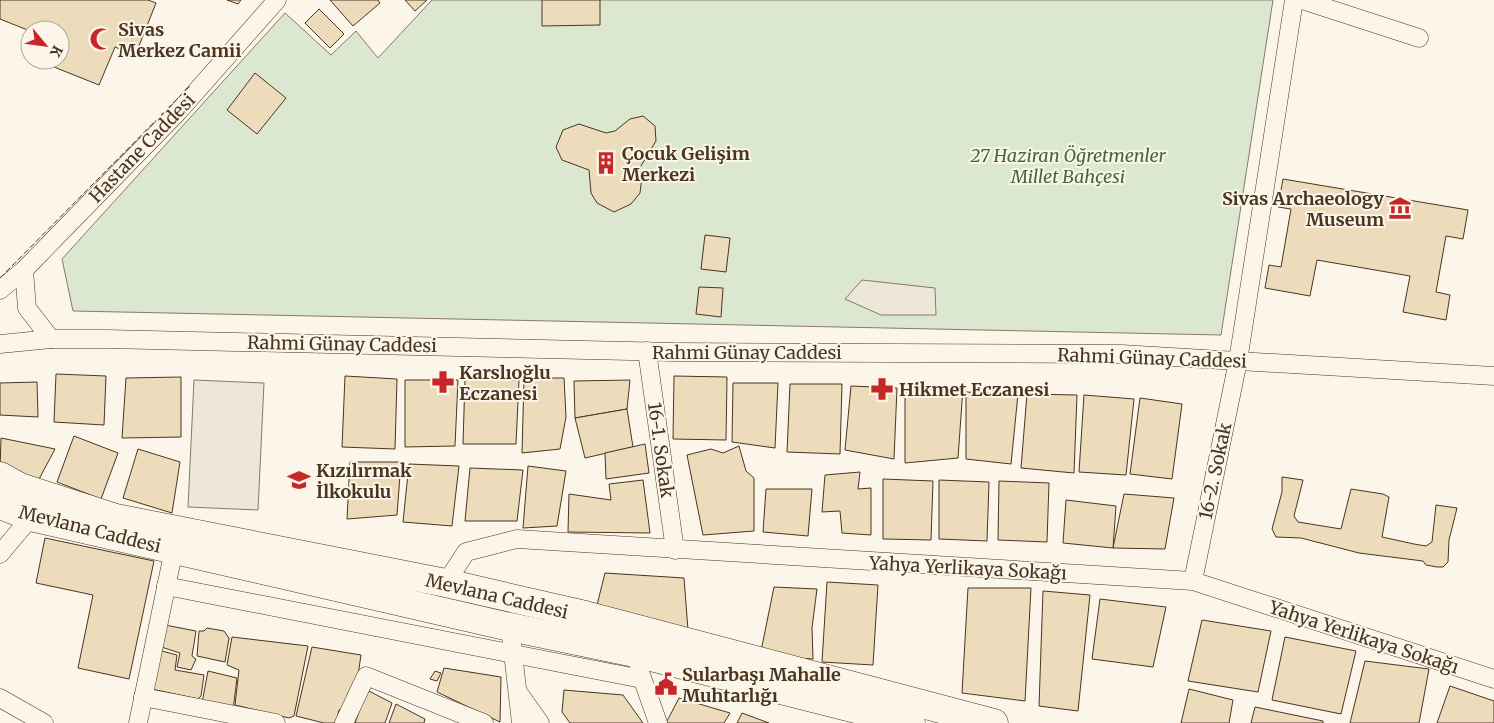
<svg xmlns="http://www.w3.org/2000/svg" width="1494" height="723" viewBox="0 0 1494 723" font-family="Merriweather,serif">
<rect width="100%" height="100%" fill="#fbf6e9"/>
<path fill="#dce7d0" stroke="#887966" d="M432,0H1273L1221,335L73,311L62,259L285,13L331,55L356,31L378,58Z"/>
<g fill="#ede7d9" stroke="#887966">
<path d="M862,280L935,288L936,315H881L845,299Z"/>
<path d="M194,380L264,383L258,510L188,507Z"/>
</g>
<g fill="#ecdcbc" stroke="#4a3520">
<path d="M0,0H148L156,3L135,56L115,47L99,85L44,63L45,60H60V30L30,31L0,19Z"/>
<path d="M227,0H241L238,4Z"/>
<path d="M330,0H378L380,3L353,26Z"/>
<path d="M405,0H427L415,11Z"/>
<path d="M542,0H600V25L542,26Z"/>
<path d="M319,9L344,34L330,48L305,23Z"/>
<path d="M255,73L286,98L257,134L227,110Z"/>
<path d="M643,116L655,126L656,141L639,169L642,176L640,193L631,204L614,212L597,203L591,193L589,170L562,160L556,147L563,130L579,124L606,133L615,131L630,119Z"/>
<path d="M1283,179L1468,210L1463,239L1446,236L1436,292L1450,295L1446,320L1403,312L1410,276L1317,260L1310,296L1265,288L1269,265L1281,267L1291,209L1278,207Z"/>
<path d="M705,235L730,238L726,272L701,269Z"/>
<path d="M699,287L723,288L721,317L696,314Z"/>
<path d="M56,374L106,376L104,425L54,422Z"/>
<path d="M345,376L397,379L395,449L342,447Z"/>
<path d="M674,376L727,377L726,440L673,439Z"/>
<path d="M181,377V437L122,438L126,378Z"/>
<path d="M465,378L519,380L516,444H463Z"/>
<path d="M524,378H564L566,417L560,449L522,453Z"/>
<path d="M405,380H458L455,446L405,447Z"/>
<path d="M630,380L627,409L575,418L574,381Z"/>
<path d="M37,382L38,417L0,415V383Z"/>
<path d="M733,383H778L775,448L732,442Z"/>
<path d="M790,384H842L840,454L787,452Z"/>
<path d="M851,386L897,388L894,459L845,450Z"/>
<path d="M963,388L958,458L905,463V389Z"/>
<path d="M966,392L1018,394L1011,464L966,459Z"/>
<path d="M1027,394L1077,395L1074,473L1021,468Z"/>
<path d="M1084,395L1134,399L1126,475L1079,472Z"/>
<path d="M1140,398L1182,404L1172,479L1130,474Z"/>
<path d="M627,409L633,447L585,458L575,418Z"/>
<path d="M74,436L118,453L101,499L57,482Z"/>
<path d="M1,438L55,449L38,481L0,469Z"/>
<path d="M645,444L649,473L606,479L605,453Z"/>
<path d="M739,446L746,471L754,478V531L703,535L687,455L711,449L723,453Z"/>
<path d="M138,449L180,462L172,513L123,498Z"/>
<path d="M350,462H401L397,515L347,519Z"/>
<path d="M409,464L459,466L452,526L403,522Z"/>
<path d="M528,466L566,471L557,526L523,528Z"/>
<path d="M470,468L523,470L517,521H465Z"/>
<path d="M860,472L858,489L871,488V535L842,533L840,511L822,512L825,475Z"/>
<path d="M1282,477L1303,480L1294,516L1298,522L1341,529L1351,489L1383,494L1389,497L1382,537L1414,544L1426,546L1432,542L1436,505L1457,508L1449,540L1448,562L1443,567H1437L1426,565L1423,561L1359,553L1301,538L1276,537L1272,529L1282,492Z"/>
<path d="M883,479L933,481L931,540L883,539Z"/>
<path d="M643,480L650,533L568,532L569,494L611,500L609,484Z"/>
<path d="M939,480L989,482L987,541L939,539Z"/>
<path d="M999,481L1049,483L1047,542L998,540Z"/>
<path d="M766,489H812L808,536L763,532Z"/>
<path d="M1124,494L1174,498L1165,549L1113,548Z"/>
<path d="M1066,500L1116,506L1113,548L1063,543Z"/>
<path d="M45,538L154,561L129,679L78,668L93,595L36,583Z"/>
<path d="M605,573L684,578L688,630L596,609Z"/>
<path d="M827,582L878,585L873,665L822,662Z"/>
<path d="M774,587L817,589L812,628L813,659L760,656Z"/>
<path d="M968,588H1031L1025,701L962,693Z"/>
<path d="M1043,591L1090,595L1078,711L1039,706Z"/>
<path d="M1100,599L1166,607L1153,667L1092,659Z"/>
<path d="M1202,620L1271,631L1258,692L1188,681Z"/>
<path d="M165,625L196,631L192,656L196,659L191,670L177,667L180,653L158,646Z"/>
<path d="M207,628L224,631L229,638L225,662L197,656L199,631H204Z"/>
<path d="M232,637L308,646L294,716L289,718L235,705L239,670L227,665Z"/>
<path d="M1285,637L1356,651L1341,714L1272,700Z"/>
<path d="M312,647L361,655L357,682L348,693L345,707L339,710L336,723H324L296,716Z"/>
<path d="M158,650L177,655L175,670L204,675L201,696L198,699L147,688Z"/>
<path d="M1365,661L1429,669L1419,723H1350Z"/>
<path d="M444,668L501,677L500,722L437,692Z"/>
<path d="M208,671L237,678L233,710L202,703Z"/>
<path d="M435,671L441,673L437,681L430,679Z"/>
<path d="M1450,686L1494,701V723H1437Z"/>
<path d="M1189,689L1233,700L1229,723H1181Z"/>
<path d="M367,690L392,703L385,723H355Z"/>
<path d="M564,690L623,695L643,723H570L562,712Z"/>
<path d="M679,698L730,713L724,723H666Z"/>
<path d="M396,704L425,719L424,723H389Z"/>
<path d="M1255,707L1323,721V723H1251Z"/>
<path d="M742,713L769,723H737Z"/>
</g>
<g fill="none" stroke-linecap="round" stroke-linejoin="round">
<defs>
<g id="minor">
<path d="M1302,0L1419,38"/>
<path d="M24,270L27,308L51,339"/>
<path d="M0,290L24,270L178,112L277,0"/>
<path d="M0,344L51,339H107L674,352L1121,354L1494,376"/>
<path d="M647,351L675,550"/>
<path d="M0,554L31,517"/>
<path d="M1193,581L1238,361L1294,0"/>
<path d="M446,583L466,552L517,539L1193,581L1494,679"/>
<path d="M166,586L642,679"/>
<path d="M510,627L521,723"/>
<path d="M639,669L658,723"/>
<path d="M518,692L540,723"/>
<path d="M143,697L276,723"/>
<path d="M0,698L44,723"/>
<path d="M138,723L174,549"/>
<path d="M344,723L366,676L484,723"/>
</g>
<g id="primary">
<path d="M0,476L20,487L116,518L446,583L585,615L994,723"/>
<path d="M0,505L31,517L510,627L635,653L911,723"/>
</g>
</defs>
<use href="#minor" stroke="#4a3520" stroke-width="19"/>
<use href="#primary" stroke="#4a3520" stroke-width="29"/>
<use href="#minor" stroke="#fbf6e9" stroke-width="18"/>
<use href="#primary" stroke="#fbf6e9" stroke-width="28"/>
<path stroke="#4a3520" stroke-width="1" stroke-dasharray="6 2.5" stroke-linecap="butt" d="M0,278L190,86"/>
</g>
<defs>
<symbol id="mosque-bare" viewBox="-9 -9 18 18"><path d="M3.5-4.9A6 6 0 1 0 3.5 4.9A5 5 0 1 1 3.5-4.9Z" fill="#c62828" stroke="#fbf6e9" stroke-width="2.5" paint-order="stroke"/></symbol>
<symbol id="building-bare" viewBox="-9 -9 18 18"><path d="M-4-6H4V6H1V3H-1V6H-4ZM-2.5-4.3h1.7v1.8h-1.7ZM.8-4.3h1.7v1.8H.8ZM-2.5-1h1.7V.8h-1.7ZM.8-1h1.7V.8H.8Z" fill="#c62828" stroke="#fbf6e9" stroke-width="2.5" paint-order="stroke"/></symbol>
<symbol id="museum-bare" viewBox="-9 -9 18 18"><path d="M0-6L6-3V-2H-6V-3ZM-5-1h2V3h-2ZM-1-1h2V3h-2ZM3-1h2V3H3ZM-6 4H6V6H-6Z" fill="#c62828" stroke="#fbf6e9" stroke-width="2.5" paint-order="stroke"/></symbol>
<symbol id="pharmacy-bare" viewBox="-9 -9 18 18"><path d="M-2-6h4v4h4v4h-4v4h-4v-4h-4v-4h4Z" fill="#c62828" stroke="#fbf6e9" stroke-width="2.5" paint-order="stroke"/></symbol>
<symbol id="school-bare" viewBox="-9 -9 18 18"><path d="M0-5L7-2L0 1L-7-2ZM-4 1L0 2.5L4 1V4Q0 6-4 4Z" fill="#c62828" stroke="#fbf6e9" stroke-width="2.5" paint-order="stroke"/></symbol>
<symbol id="civic-bare" viewBox="-9 -9 18 18"><path d="M-.6-6.5H3V-4.5H.6V-3L4-1V1h2V6H-6V1h2V-1L-.6-3ZM-1.2 2.5V6h2.4V2.5Z" fill="#c62828" stroke="#fbf6e9" stroke-width="2.5" paint-order="stroke"/></symbol>
</defs>
<g fill-rule="evenodd">
<use href="#mosque-bare" x="85" y="23" width="32" height="32"/>
<use href="#building-bare" x="590" y="147" width="32" height="32"/>
<use href="#museum-bare" x="1384" y="192" width="32" height="32"/>
<use href="#pharmacy-bare" x="427" y="366" width="32" height="32"/>
<use href="#pharmacy-bare" x="866" y="373" width="32" height="32"/>
<use href="#school-bare" x="283" y="464" width="32" height="32"/>
<use href="#civic-bare" x="650" y="668" width="32" height="32"/>
</g>
<g text-anchor="middle" dominant-baseline="central" stroke-width="4" stroke-linejoin="round" paint-order="stroke">
<g font-size="18" font-weight="bold" fill="#4a3520" stroke="#fbf6e9" text-anchor="start">
<text x="118" y="29">Sivas<tspan x="118" dy="21">Merkez Camii</tspan></text>
<text x="622" y="153">Çocuk Gelişim<tspan x="622" dy="21">Merkezi</tspan></text>
<text x="1384" y="198" text-anchor="end">Sivas Archaeology<tspan x="1384" dy="21">Museum</tspan></text>
<text x="459" y="372">Karslıoğlu<tspan x="459" dy="21">Eczanesi</tspan></text>
<text x="899" y="389">Hikmet Eczanesi</text>
<text x="316" y="470">Kızılırmak<tspan x="316" dy="21">İlkokulu</tspan></text>
<text x="682" y="674">Sularbaşı Mahalle<tspan x="682" dy="21">Muhtarlığı</tspan></text>
</g>
<g font-size="18" fill="#4a3520" stroke="#fbf6e9">
<text transform="translate(142 148) rotate(-46)">Hastane Caddesi</text>
<text transform="translate(342 344) rotate(1)">Rahmi Günay Caddesi</text>
<text x="747" y="352">Rahmi Günay Caddesi</text>
<text transform="translate(1152 358) rotate(2)">Rahmi Günay Caddesi</text>
<text transform="translate(661 450) rotate(82)">16-1. Sokak</text>
<text transform="translate(1215 471) rotate(-78)">16-2. Sokak</text>
<text transform="translate(90 529) rotate(14)">Mevlana Caddesi</text>
<text transform="translate(968 568) rotate(3)">Yahya Yerlikaya Sokağı</text>
<text transform="translate(497 596) rotate(13)">Mevlana Caddesi</text>
<text transform="translate(1364 637) rotate(18)">Yahya Yerlikaya Sokağı</text>
</g>
<g font-size="18" font-style="italic" fill="#436837" stroke="#fbf6e9">
<text x="1068" y="155">27 Haziran Öğretmenler<tspan x="1068" dy="21">Millet Bahçesi</tspan></text>
</g>
</g>
<g transform="translate(45 45) rotate(119)"><circle r="24" fill="#fbf6e9" stroke="#b4a999"/>
<path d="M0-4L9 19L0 12L-9 19Z" fill="#c62828"/>
<text y="-8" font-size="14" font-weight="bold" text-anchor="middle" fill="#4a3520">K</text>
</g>
</svg>
